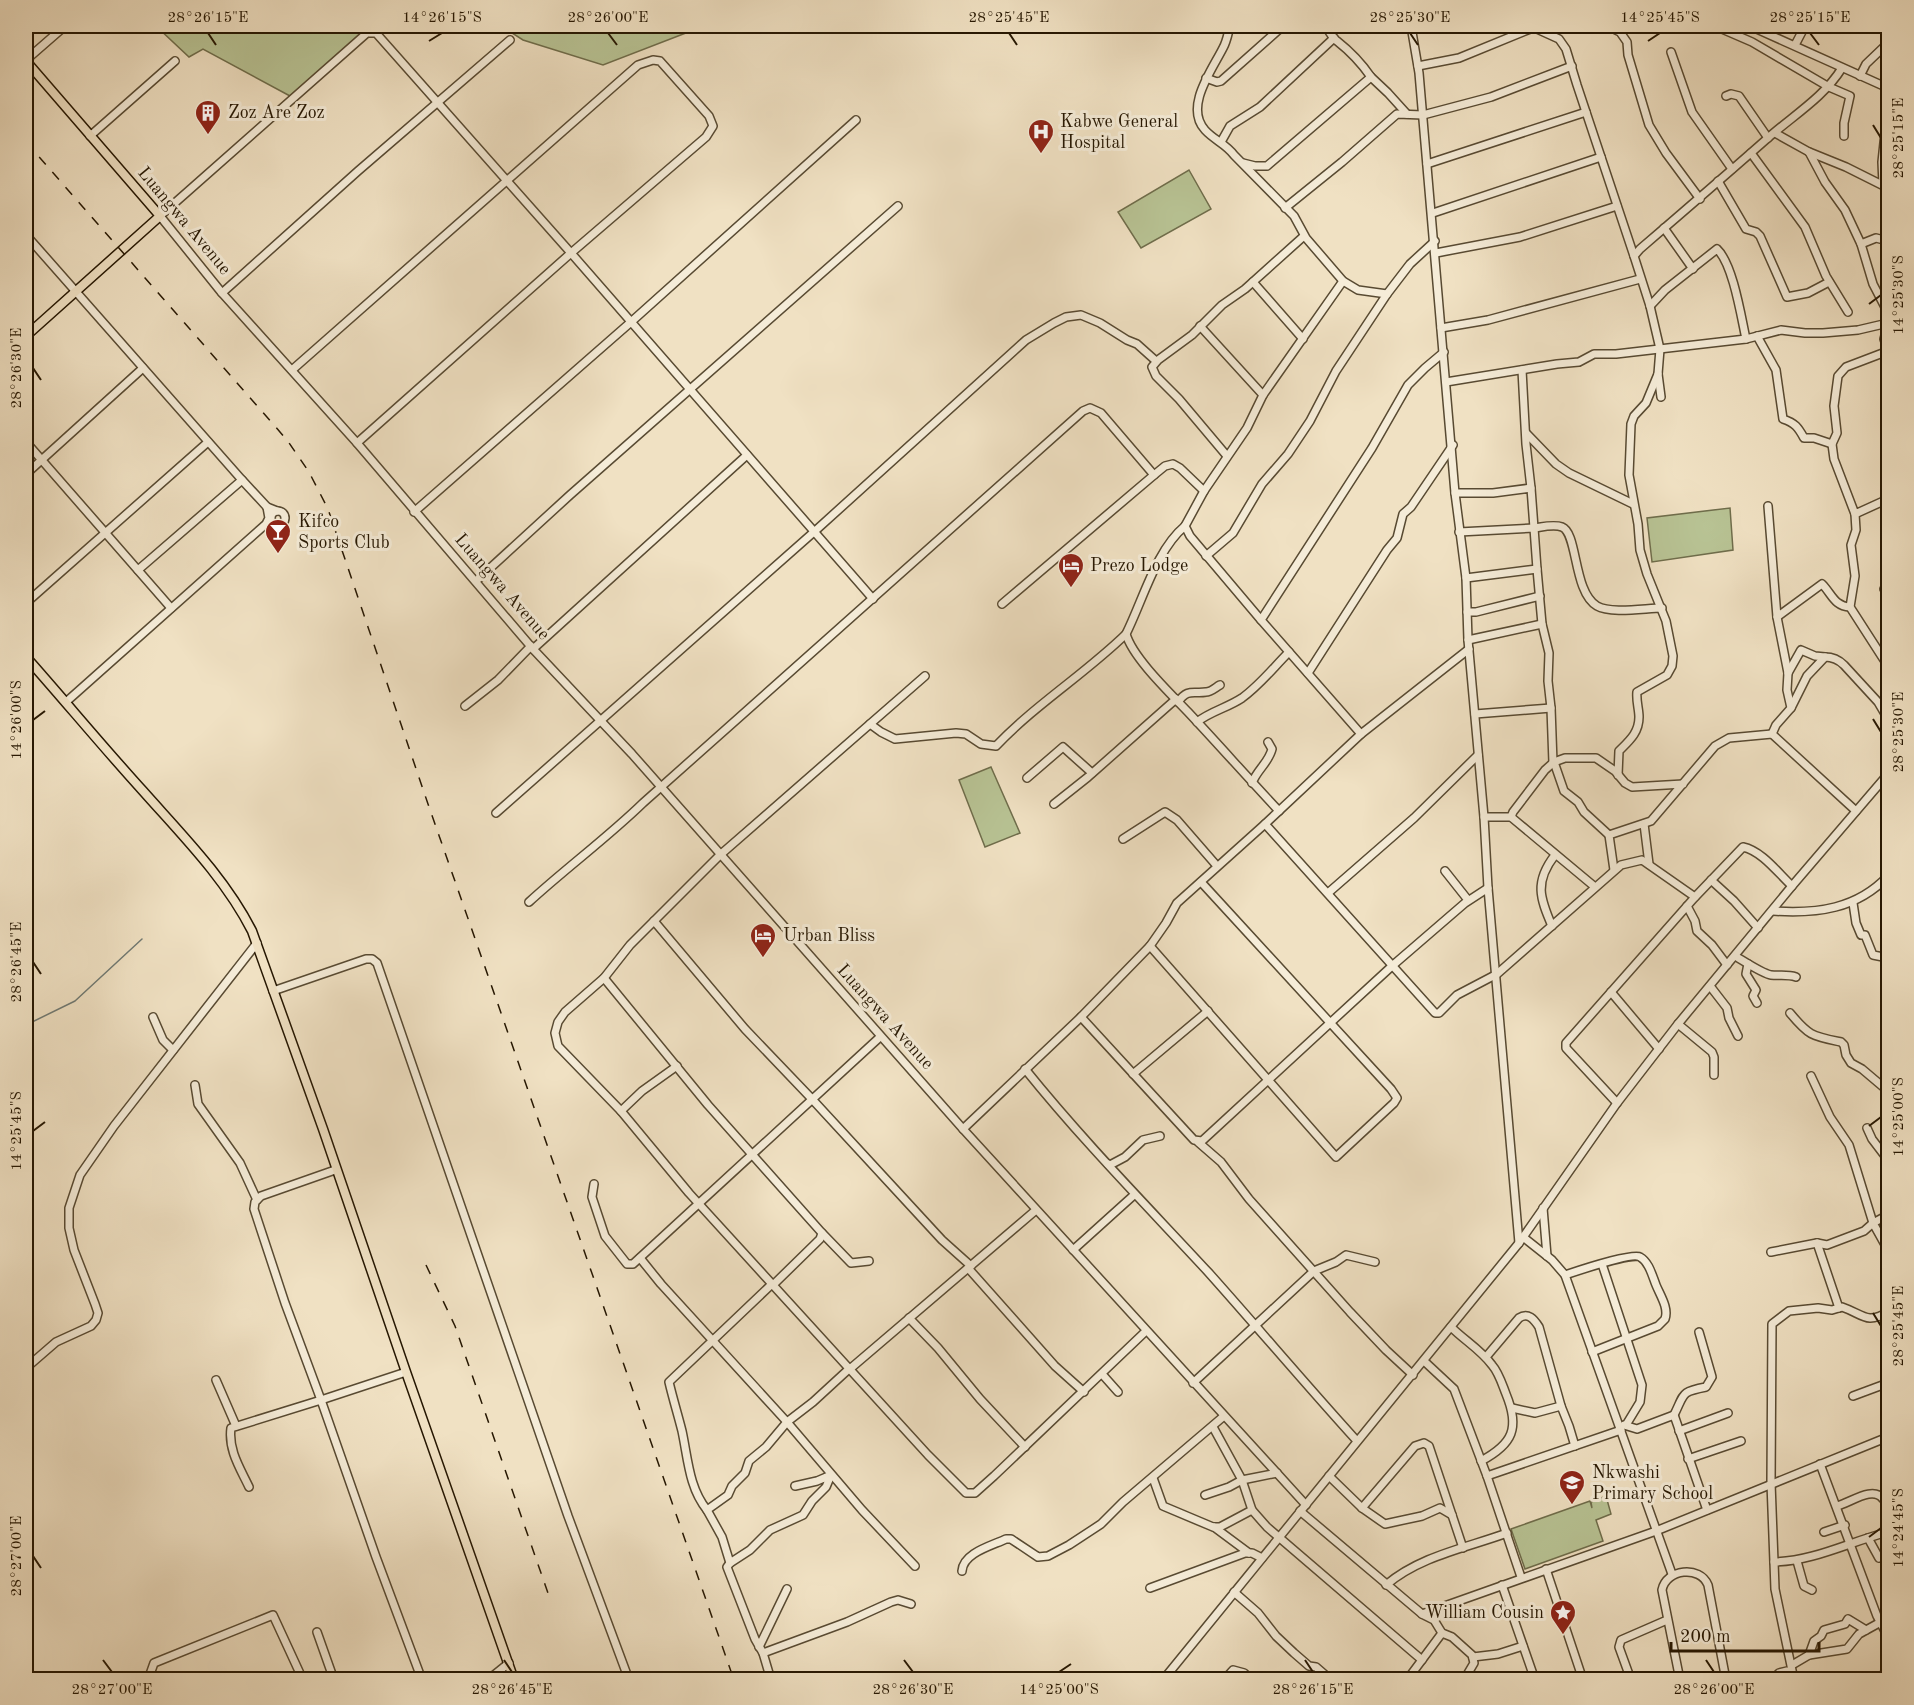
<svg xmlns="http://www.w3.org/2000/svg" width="1914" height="1705" viewBox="0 0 1914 1705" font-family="'Old Standard TT',serif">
<rect width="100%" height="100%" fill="#f0e1c3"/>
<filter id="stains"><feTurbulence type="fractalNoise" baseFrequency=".00333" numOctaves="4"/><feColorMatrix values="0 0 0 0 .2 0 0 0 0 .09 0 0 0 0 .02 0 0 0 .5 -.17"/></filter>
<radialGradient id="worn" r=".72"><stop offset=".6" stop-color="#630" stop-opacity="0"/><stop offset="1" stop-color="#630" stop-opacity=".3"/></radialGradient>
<g fill="#b8c394" stroke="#6f6d4b" stroke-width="1.5">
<path d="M156,26H371L290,96L203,49L189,57Z"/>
<path d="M501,26H704L603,65L523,40Z"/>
<path d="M1189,170L1211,209L1141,248L1118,212Z"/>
<path d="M1730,508L1733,550L1652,562L1647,518Z"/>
<path d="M991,767L1020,833L985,847L959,780Z"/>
<path d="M1606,1496L1611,1514L1596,1520L1603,1541L1525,1569L1511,1529L1590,1501L1592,1508L1591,1502Z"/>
</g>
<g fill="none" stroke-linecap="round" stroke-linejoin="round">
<path stroke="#6f7973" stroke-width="1.5" d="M26,1025L75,1001L142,939"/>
<defs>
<g id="minor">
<path d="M1230,26C1228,33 1227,41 1223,48C1212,70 1184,107 1205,130C1214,140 1226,144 1234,155L1294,216L1306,238L1343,281L1358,290L1387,294"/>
<path d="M1325,26C1329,30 1332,38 1337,41C1351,52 1360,61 1371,77"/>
<path d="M1411,26L1419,73L1455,493L1466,578L1468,640L1484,817L1488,888L1519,1243"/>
<path d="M1608,26L1620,32L1627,42L1628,55L1649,125L1666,153L1700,199"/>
<path d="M1715,26L1752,42L1829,87L1850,96L1844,123V136"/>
<path d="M1750,26L1888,88"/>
<path d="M1795,45L1805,26"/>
<path d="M1671,52L1692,112L1732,169"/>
<path d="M26,60L65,26"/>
<path d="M1418,66L1459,58L1530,29H1537L1559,39L1566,49L1577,85L1634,256"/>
<path d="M1860,76L1866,64L1888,43"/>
<path d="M1206,78L1217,82L1221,81L1283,26"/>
<path d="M1726,96L1731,94L1739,96L1768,138"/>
<path d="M1775,133L1809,152L1825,182L1845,210L1861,244L1873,284L1888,313"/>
<path d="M90,136L175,61"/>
<path d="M1221,142L1230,126L1260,107L1334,38"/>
<path d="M1809,152L1846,167L1888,188"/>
<path d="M1751,153L1805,227L1826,276L1848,312"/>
<path d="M1243,163L1255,166H1267L1371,77L1388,93L1407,114"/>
<path d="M1427,164L1586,112"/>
<path d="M1718,181L1746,229L1756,232L1760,236L1787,297L1808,293L1829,282"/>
<path d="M1883,185L1882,162L1888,104"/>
<path d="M1285,208L1342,162L1397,114L1423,115L1491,97L1572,66"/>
<path d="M1433,213L1601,157"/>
<path d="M1664,228L1693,269"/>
<path d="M26,235L242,480L267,507L277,511"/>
<path d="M1861,244L1876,238L1888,241"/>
<path d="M1436,253L1520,237L1617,206"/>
<path d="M1253,282L1303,339"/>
<path d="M222,293L358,171L510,40"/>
<path d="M1650,306L1665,290L1717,249C1733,264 1741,316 1746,339"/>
<path d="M1888,325L1884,339L1888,351"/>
<path d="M1200,326L1263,395"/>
<path d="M1441,328L1488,320L1640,279"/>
<path d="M1757,336L1776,370L1783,419C1795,423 1798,427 1804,438H1814L1832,444"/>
<path d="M1888,351L1846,367L1838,376L1834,406L1837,433L1832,444L1834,459L1855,514L1888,499"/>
<path d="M292,370L638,65L653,60L660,61L709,116L713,126L706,137L571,253L357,443"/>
<path d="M1522,370L1526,444L1531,488"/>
<path d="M1446,382L1557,364L1579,362L1594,354H1616L1746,339L1781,330L1805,333H1823L1858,330L1888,323"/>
<path d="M1661,397L1658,374L1660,349L1650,306L1634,256L1640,249C1683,212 1726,175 1769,137C1794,115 1824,97 1842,68"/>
<path d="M1526,433L1556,464L1569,473L1633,504"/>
<path d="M26,442L171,608"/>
<path d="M1227,456L1179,399L1156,376L1152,367L1158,360L1192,335L1222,305L1245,289L1304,236"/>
<path d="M26,474L143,368"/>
<path d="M1154,475L1165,466L1173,464L1180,468L1204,491"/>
<path d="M1455,493H1493L1531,488L1534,528C1542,527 1554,524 1562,527C1578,533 1573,592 1597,606C1611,614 1646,608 1662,608"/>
<path d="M1768,506L1777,617L1788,673L1787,690L1791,708L1776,725L1772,734"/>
<circle cx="278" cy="518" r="7"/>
<path d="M414,512L631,322L856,120"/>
<path d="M1855,514L1856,530L1851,545L1855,576L1850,607L1888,666"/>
<path d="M1185,526C1156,550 1143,600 1126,634C1133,658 1170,693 1188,712C1219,745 1248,778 1279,811"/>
<path d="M1459,532L1534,528L1537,569"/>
<path d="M1206,556L1233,533L1262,484L1288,454L1310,421L1336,371L1387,294L1410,264L1435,241"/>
<path d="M138,570L242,480"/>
<path d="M1466,578L1537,569L1542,624L1549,653L1548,681L1551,708L1553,763"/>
<path d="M476,581L570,495L898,206"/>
<path d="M1884,589L1888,586"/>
<path d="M873,599L571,253L376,33H367L160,216L222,293L357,443L533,649L632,754L963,1129L1306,1505"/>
<path d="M26,603L208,442"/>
<path d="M1467,612H1476L1540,596"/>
<path d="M1777,617L1822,584C1832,594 1834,606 1850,607"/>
<path d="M1261,620L1190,536L1185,526L1204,491L1247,428L1263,395L1343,281"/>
<path d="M1468,640L1542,624"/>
<path d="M533,649L747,455"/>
<path d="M1308,673L1387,550L1397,538L1403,514L1411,507L1453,445"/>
<path d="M1788,673L1801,650L1815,656L1825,657"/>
<path d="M925,676L720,855L630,945L604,978L565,1012L558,1022L555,1033L558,1046L621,1111L689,1193L928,1455L966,1493H975L994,1476L1146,1331"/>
<path d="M66,702L266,524L269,518L267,507"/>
<path d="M1178,702C1188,688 1193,694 1206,692C1211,692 1216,687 1220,685"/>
<path d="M465,706L498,680L531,646"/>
<path d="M1791,708L1807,676L1825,657C1833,657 1838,659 1844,665L1878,702L1888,719"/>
<path d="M1475,714L1551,708"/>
<path d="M1197,722C1211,711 1227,708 1242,698C1260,685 1273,668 1289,652"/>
<path d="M870,724L881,732L895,739L956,733L966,734L981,744L996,746C1036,704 1085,674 1126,634"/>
<path d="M1361,734L1261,620L1372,448L1408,385L1425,368L1444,352"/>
<path d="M1554,762L1564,791L1578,802L1584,812L1609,835"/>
<path d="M1618,775L1619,751C1629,741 1639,733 1639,717C1639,709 1636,701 1637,692L1667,675L1672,666L1673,656L1666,621L1647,574L1640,550L1638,524L1629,475L1631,424L1634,416L1646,403L1658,374"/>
<path d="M1027,778L1063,747L1092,773"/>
<path d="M1252,783C1257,770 1269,762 1272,749L1268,742"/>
<path d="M1881,783L1888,788"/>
<path d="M1054,804L1088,777L1176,699"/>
<path d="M496,813L815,531L1026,340L1054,323L1066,317L1081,315L1100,323L1127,340L1137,344L1156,361"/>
<path d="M1484,817H1511L1595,887"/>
<path d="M1511,817L1513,812L1545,770L1554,762L1565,758H1596L1615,771L1625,783L1632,787L1683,784"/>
<path d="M1265,824L1435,1013H1439L1457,995L1497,974L1621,865L1642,860L1695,897"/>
<path d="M1644,824L1649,864"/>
<path d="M1123,839L1165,812L1177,820L1217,866"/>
<path d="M1614,870L1609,835L1651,821L1715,746L1729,738L1772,734L1856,811"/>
<path d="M1445,871L1468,900"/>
<path d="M1711,880L1734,901L1758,928"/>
<path d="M1328,893L1414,818L1478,755"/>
<path d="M529,902C566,868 607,838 643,803L1083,411L1090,408L1101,413L1154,475L1002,604"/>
<path d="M1853,903L1856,923L1861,935H1865L1873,955L1888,958"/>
<path d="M1687,906L1695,921L1697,931L1712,945L1727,965"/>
<path d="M1773,911C1817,914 1857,909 1888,876"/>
<path d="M654,921L745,1029L811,1098L942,1240L971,1266"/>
<path d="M1552,926C1540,898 1534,882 1555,855"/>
<path d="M1150,946L1336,1157L1394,1103L1397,1098L1391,1089L1201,882"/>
<path d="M1735,956C1742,960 1763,974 1771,975C1779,976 1787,974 1796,977"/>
<path d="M1748,964L1746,974L1756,990L1753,996L1757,1003"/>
<path d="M604,978L708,1105L822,1233L820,1239L773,1285"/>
<path d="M1710,986L1727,1008L1729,1018L1738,1036"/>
<path d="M273,991L366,959H372L377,963L568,1516L629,1680"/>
<path d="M1611,992L1659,1049"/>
<path d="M1790,1013C1809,1036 1812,1036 1841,1042L1844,1045L1846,1055L1851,1063L1862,1069L1888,1091"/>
<path d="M153,1017L163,1040L173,1050"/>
<path d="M1081,1017L1194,1140L1202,1141L1392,966L1465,903L1488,888"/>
<path d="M1678,1024L1712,1052L1714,1057V1075"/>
<path d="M1025,1069C1083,1141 1147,1206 1209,1273C1259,1329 1307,1386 1357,1441"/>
<path d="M1133,1074L1208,1011"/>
<path d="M195,1085L198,1104L240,1163L257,1200"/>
<path d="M1617,1103L1566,1048V1043L1695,897L1743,847C1762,851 1778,873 1792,886"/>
<path d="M621,1111L642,1091L677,1066"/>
<path d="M1867,1128L1872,1139L1888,1160"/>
<path d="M963,1129L1081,1017L1150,946L1166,923L1177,903L1265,824L1361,734L1469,649"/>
<path d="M1198,1142L1221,1162L1249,1199L1350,1312L1386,1350L1413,1375"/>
<path d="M1108,1164L1110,1165L1125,1157L1143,1140L1160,1136"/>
<path d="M335,1170L261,1196L255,1202L254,1209L285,1303L321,1400L406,1372"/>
<path d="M594,1184L592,1197L605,1236L627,1264H633L880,1037"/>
<path d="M1543,1208L1547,1256"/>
<path d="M1888,1215L1873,1223L1888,1250"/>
<path d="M822,1233L851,1263L869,1261"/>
<path d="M1523,1237L1552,1260L1565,1275L1672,1574"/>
<path d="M1817,1243L1839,1308"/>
<path d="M1073,1250L1134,1195"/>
<path d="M1771,1252L1817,1243L1827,1245L1864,1231L1873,1223L1849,1145L1830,1117L1811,1076"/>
<path d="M640,1258L661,1284L787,1422L862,1510L915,1566"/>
<path d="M1602,1264L1642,1385L1640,1402L1626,1425"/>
<path d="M968,1268L1055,1366L1084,1392"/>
<path d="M1565,1275C1577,1271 1633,1252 1640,1257C1649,1262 1652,1275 1656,1285C1660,1295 1669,1308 1665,1319L1658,1326L1592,1352"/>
<path d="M909,1318L938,1348L980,1399L1025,1447"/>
<path d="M1451,1327C1464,1340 1481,1350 1492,1365C1499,1373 1502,1384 1506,1394C1520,1428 1513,1444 1481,1461"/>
<path d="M1486,1357L1519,1318C1528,1312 1534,1319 1539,1327L1561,1406L1569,1426L1575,1446"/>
<path d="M1424,1361L1454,1389L1487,1476L1521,1577"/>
<path d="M26,1368L56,1342L91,1326L96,1320L98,1313L95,1304L74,1250L69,1228V1208L80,1175L114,1126L257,943"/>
<path d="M851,1368L1036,1210"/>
<path d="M1102,1374L1118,1392"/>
<path d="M216,1380L236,1426"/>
<path d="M1193,1383L1314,1271L1336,1262L1346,1255L1375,1262"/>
<path d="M1853,1396L1888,1383"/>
<path d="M1512,1408L1535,1413L1561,1406"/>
<path d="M1674,1415C1685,1393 1680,1392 1706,1387L1712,1377L1699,1332"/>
<path d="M1624,1425L1637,1429L1674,1415L1707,1510"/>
<path d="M1213,1427L1242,1480L1252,1510L1267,1527L1422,1660"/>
<path d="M1679,1431L1728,1413"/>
<path d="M1688,1459L1741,1441"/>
<path d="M1820,1464L1877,1616L1888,1637"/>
<path d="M1329,1476L1362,1508L1385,1524L1422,1516L1440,1508L1452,1515"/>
<path d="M1487,1476L1621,1430"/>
<path d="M1153,1478L1163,1506L1213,1527H1220L1252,1510"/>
<path d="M249,1487C240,1468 228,1450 231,1428L321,1400L376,1557L422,1680"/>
<path d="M1205,1495L1229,1487L1242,1480L1277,1473"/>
<path d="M1837,1506C1850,1503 1873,1485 1883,1499H1888"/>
<path d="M1362,1508L1415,1446L1424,1443L1429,1446L1463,1548"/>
<path d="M707,1510C689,1488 688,1459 682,1431C678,1415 673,1399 669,1382L772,1284"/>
<path d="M1300,1511L1422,1614L1656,1531L1888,1437"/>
<path d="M1214,1527L1249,1553"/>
<path d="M1824,1532L1845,1525"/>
<path d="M1868,1538L1879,1558"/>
<path d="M1797,1561L1804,1586L1812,1590"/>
<path d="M1774,1562C1814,1561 1849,1542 1888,1532"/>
<path d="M730,1563L722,1537L707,1510L728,1495L732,1486L745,1473L749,1461L766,1447L787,1422L813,1402L850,1368"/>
<path d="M1546,1569L1583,1680"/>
<path d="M962,1571C963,1553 991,1546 1006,1539H1011L1038,1557L1048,1556L1069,1545L1101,1524L1123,1502L1224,1416"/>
<path d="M1386,1585C1420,1556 1466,1548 1507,1533"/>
<path d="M1502,1585L1535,1680"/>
<path d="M1150,1588L1245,1553H1252L1262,1558"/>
<path d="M1234,1592L1258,1613L1276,1636L1294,1653L1309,1666L1316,1667L1331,1680"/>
<path d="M1422,1614L1434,1620L1442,1633L1452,1637L1472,1655L1474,1663L1464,1680"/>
<path d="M317,1632L334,1680"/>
<path d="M759,1647L787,1589"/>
<path d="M763,1653L847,1622L891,1602L898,1600L911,1604"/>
<path d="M1809,1655L1814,1641L1821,1636L1824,1630L1845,1624L1848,1619L1866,1630"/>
<path d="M1473,1657L1498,1654L1523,1646"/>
<path d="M1792,1665L1809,1655L1847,1649L1859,1634L1888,1618"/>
<path d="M148,1680L154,1663L273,1615L303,1680"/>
<path d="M488,1680L509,1663"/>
<path d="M771,1680L763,1653L755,1639L727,1567L730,1563L750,1550L770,1530L803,1515L812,1501L826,1487L831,1475L817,1481L795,1486"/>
<path d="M1163,1680L1519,1243L1617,1103L1678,1024L1792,886L1888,774"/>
<path d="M1224,1680L1233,1670L1244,1673L1252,1680"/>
<path d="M1407,1680L1442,1633"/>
<path d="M1631,1680L1619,1647L1621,1640L1667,1620"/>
<path d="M1680,1680L1662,1590C1666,1569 1700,1565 1708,1585L1726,1680"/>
<path d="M1772,1680L1779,1673L1787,1671"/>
<path d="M1794,1680L1775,1589L1774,1562L1771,1483L1772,1324L1789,1311L1818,1308L1832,1310L1842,1307C1863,1314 1866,1325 1888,1312"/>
<path d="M1875,1680L1888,1671"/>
</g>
<g id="major">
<path d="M26,61L160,216L26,336"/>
<path d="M26,657C65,701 103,747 143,791C182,835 225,878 252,931L323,1129L406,1372L514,1680"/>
</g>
</defs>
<use href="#minor" stroke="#584a32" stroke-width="10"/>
<use href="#major" stroke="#261702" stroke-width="11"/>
<use href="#minor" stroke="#f5ecd8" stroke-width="7"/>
<use href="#major" stroke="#f0e1c3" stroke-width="8"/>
<g stroke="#261702" stroke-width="1.5" stroke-dasharray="10 10" stroke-linecap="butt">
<path d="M26,142L287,440L309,472L328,509L428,804L734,1680"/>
<path d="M426,1265L455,1326L549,1596"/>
</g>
</g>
<path fill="none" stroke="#261702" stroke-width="2" d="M208,33L216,45M608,33L617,45M1009,33L1017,45M1410,33L1418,45M1810,33L1819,45M429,41L442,33M1648,41L1660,33M1873,125L1881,138M1869,304L1881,295M33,368L41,380M1873,719L1881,732M33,720L45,711M33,962L41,974M1869,1126L1881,1117M33,1131L45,1122M1873,1313L1881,1326M1869,1537L1881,1528M33,1556L41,1568M103,1660L112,1672M504,1660L512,1672M904,1660L913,1672M1305,1660L1313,1672M1706,1660L1714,1672M1059,1672L1071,1664"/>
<defs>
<symbol id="building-pin" viewBox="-11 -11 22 30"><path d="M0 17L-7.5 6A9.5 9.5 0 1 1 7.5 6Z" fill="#8f2418" stroke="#f5ecd8"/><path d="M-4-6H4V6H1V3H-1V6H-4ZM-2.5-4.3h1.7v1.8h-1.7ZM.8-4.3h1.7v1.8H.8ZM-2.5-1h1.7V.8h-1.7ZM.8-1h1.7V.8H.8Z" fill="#fff"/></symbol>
<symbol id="hospital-pin" viewBox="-11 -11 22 30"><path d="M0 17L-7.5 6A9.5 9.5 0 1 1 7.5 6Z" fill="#8f2418" stroke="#f5ecd8"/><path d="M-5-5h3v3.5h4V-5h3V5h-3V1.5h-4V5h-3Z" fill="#fff"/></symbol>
<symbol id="bar-pin" viewBox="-11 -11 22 30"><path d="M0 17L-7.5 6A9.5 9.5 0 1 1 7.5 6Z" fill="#8f2418" stroke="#f5ecd8"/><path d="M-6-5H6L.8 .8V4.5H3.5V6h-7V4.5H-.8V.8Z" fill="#fff"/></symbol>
<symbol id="hotel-pin" viewBox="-11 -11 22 30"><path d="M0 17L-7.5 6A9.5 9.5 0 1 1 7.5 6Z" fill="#8f2418" stroke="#f5ecd8"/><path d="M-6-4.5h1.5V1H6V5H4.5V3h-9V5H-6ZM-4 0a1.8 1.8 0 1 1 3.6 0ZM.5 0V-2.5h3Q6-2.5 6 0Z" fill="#fff"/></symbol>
<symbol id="school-pin" viewBox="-11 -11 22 30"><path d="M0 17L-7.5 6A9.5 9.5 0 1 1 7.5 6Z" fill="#8f2418" stroke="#f5ecd8"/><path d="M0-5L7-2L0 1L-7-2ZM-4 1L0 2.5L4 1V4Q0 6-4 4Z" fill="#fff"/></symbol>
<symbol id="sight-pin" viewBox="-11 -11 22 30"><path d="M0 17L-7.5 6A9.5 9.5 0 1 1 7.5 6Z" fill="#8f2418" stroke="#f5ecd8"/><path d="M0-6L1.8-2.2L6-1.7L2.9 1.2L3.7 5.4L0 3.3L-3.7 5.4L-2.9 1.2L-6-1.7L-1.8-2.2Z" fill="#fff"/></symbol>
</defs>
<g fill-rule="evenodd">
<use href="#building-pin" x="193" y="98" width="30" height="40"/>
<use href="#hospital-pin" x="1026" y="117" width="30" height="40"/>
<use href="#bar-pin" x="263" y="517" width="30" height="40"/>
<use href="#hotel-pin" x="1056" y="551" width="30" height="40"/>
<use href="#hotel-pin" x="748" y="921" width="30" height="40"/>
<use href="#school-pin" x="1557" y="1468" width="30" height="40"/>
<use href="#sight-pin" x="1548" y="1598" width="30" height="40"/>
</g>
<g text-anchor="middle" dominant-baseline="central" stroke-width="6" stroke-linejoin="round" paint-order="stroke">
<g font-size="18" fill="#261702" stroke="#f5ecd8" text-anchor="start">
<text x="228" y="113">Zoz Are Zoz</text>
<text x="1060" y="122">Kabwe General<tspan x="1060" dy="21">Hospital</tspan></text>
<text x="298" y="522">Kifco<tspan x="298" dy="21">Sports Club</tspan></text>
<text x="1090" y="566">Prezo Lodge</text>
<text x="783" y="936">Urban Bliss</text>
<text x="1592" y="1473">Nkwashi<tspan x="1592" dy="21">Primary School</tspan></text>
<text x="1544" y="1613" text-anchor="end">William Cousin</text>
</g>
<g font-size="18" fill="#261702" stroke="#f5ecd8">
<text transform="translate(184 221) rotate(50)">Luangwa Avenue</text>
<text transform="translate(502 587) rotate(49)">Luangwa Avenue</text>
<text transform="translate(885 1017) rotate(48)">Luangwa Avenue</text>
</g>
</g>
<rect width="1914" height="1705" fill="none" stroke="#f0e1c3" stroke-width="66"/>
<path d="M1671 1642v9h148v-9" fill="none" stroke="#261702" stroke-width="3"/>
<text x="1680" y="1642" font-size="18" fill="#261702" stroke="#f5ecd8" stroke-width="4.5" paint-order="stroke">200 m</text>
<rect x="33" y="33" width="1848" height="1639" fill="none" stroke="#261702" stroke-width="2"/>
<g font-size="15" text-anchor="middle" fill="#261702">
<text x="208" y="22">28°26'15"E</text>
<text x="442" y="22">14°26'15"S</text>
<text x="608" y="22">28°26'00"E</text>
<text x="1009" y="22">28°25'45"E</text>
<text x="1410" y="22">28°25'30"E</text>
<text x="1660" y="22">14°25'45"S</text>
<text x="1810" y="22">28°25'15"E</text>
<text transform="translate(1898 138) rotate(-90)" y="5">28°25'15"E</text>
<text transform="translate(1898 295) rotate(-90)" y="5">14°25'30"S</text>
<text transform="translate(16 368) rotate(-90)" y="5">28°26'30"E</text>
<text transform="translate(16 720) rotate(-90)" y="5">14°26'00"S</text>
<text transform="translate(1898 732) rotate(-90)" y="5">28°25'30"E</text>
<text transform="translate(16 962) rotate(-90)" y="5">28°26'45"E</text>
<text transform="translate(1898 1117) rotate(-90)" y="5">14°25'00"S</text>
<text transform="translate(16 1131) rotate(-90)" y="5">14°25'45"S</text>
<text transform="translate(1898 1326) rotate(-90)" y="5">28°25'45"E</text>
<text transform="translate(1898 1528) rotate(-90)" y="5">14°24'45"S</text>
<text transform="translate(16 1556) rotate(-90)" y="5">28°27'00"E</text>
<text x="112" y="1694">28°27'00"E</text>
<text x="512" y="1694">28°26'45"E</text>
<text x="913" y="1694">28°26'30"E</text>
<text x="1059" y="1694">14°25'00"S</text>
<text x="1313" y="1694">28°26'15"E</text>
<text x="1714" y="1694">28°26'00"E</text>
</g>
<rect width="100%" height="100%" filter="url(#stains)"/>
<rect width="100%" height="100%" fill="url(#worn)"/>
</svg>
